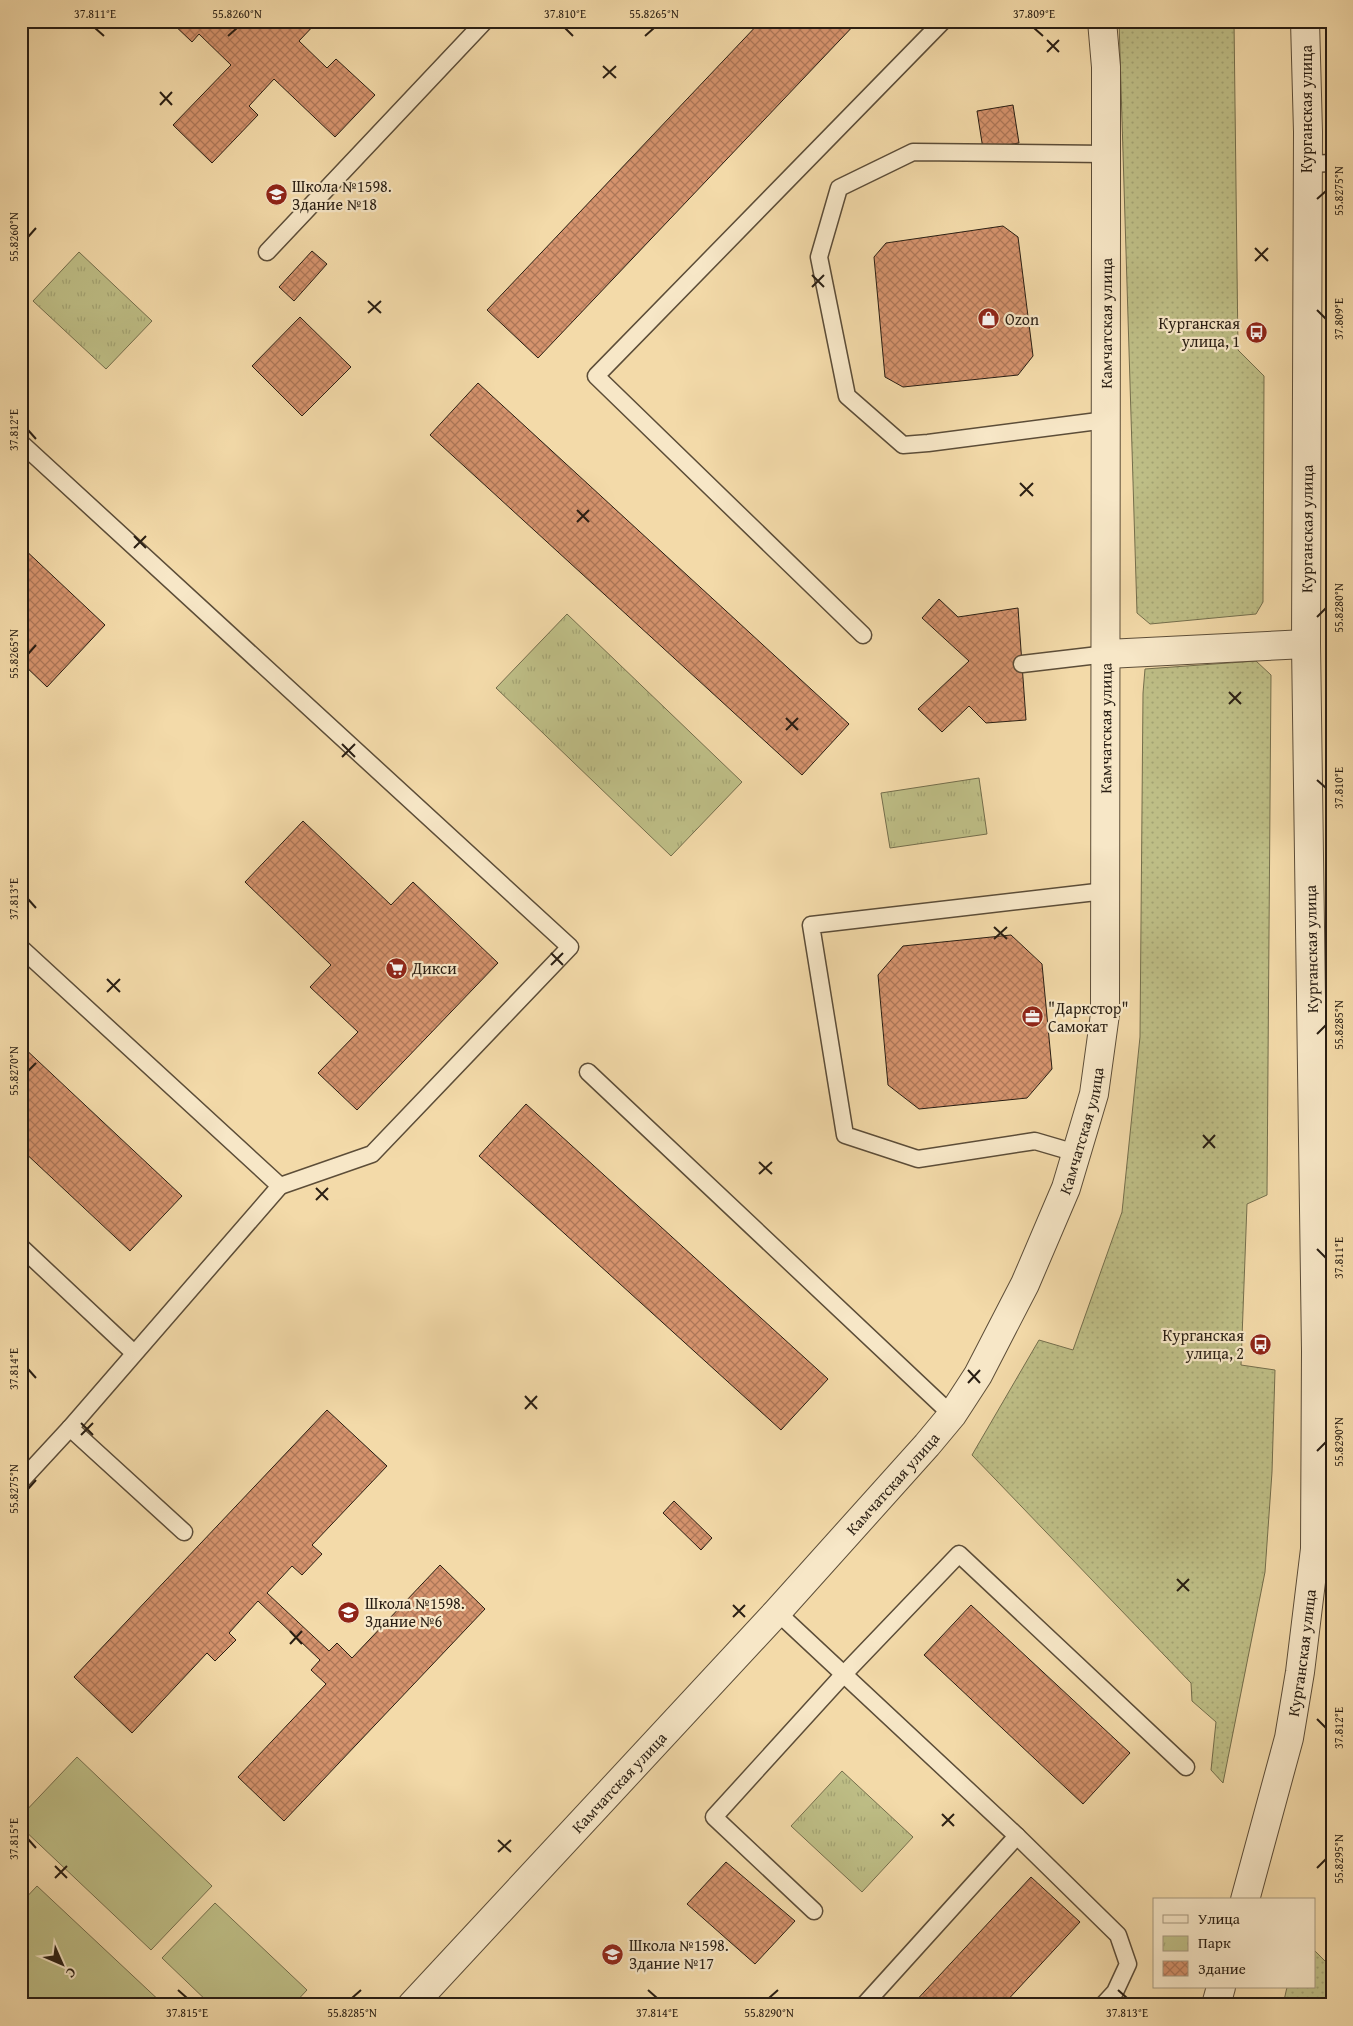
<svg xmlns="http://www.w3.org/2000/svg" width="1353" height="2026" viewBox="0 0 1353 2026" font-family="'Gentium Book Plus',serif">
<defs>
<pattern id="grass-dots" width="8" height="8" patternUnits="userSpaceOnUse" patternTransform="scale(1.25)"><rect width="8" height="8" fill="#bebe86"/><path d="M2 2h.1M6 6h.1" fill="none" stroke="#a3a373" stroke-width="1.8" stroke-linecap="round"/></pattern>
<pattern id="park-tufts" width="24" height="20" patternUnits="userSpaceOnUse" patternTransform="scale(1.25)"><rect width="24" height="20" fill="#bebe86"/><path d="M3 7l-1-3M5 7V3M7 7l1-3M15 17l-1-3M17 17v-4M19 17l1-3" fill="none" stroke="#a3a373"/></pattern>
<pattern id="building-cross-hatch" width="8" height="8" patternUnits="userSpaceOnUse" patternTransform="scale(1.25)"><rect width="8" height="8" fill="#d5936d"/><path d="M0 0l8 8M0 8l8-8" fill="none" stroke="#ad7758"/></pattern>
</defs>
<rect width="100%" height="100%" fill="#f3daa9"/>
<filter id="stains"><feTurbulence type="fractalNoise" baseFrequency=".004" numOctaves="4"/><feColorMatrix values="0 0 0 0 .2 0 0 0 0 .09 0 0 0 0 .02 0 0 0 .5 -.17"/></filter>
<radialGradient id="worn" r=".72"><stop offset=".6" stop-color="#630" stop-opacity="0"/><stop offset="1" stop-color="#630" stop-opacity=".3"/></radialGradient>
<g fill="url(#grass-dots)" stroke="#746e4c">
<path d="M1119,21H1234L1238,350L1264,376L1263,602L1256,614L1150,624L1137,613Z"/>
<path d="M1256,661L1271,675L1267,1195L1247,1204L1241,1365L1275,1370L1272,1472L1265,1572L1223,1783L1211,1770L1216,1722L1192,1701L1191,1683L972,1455L1039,1340L1073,1350L1122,1212L1140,1037L1143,693L1145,669Z"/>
<path d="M1314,1950L1332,1968V2005H1283L1287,1987H1314Z"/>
</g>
<g fill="url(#park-tufts)" stroke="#746e4c">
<path d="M79,252L152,321L106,369L33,301Z"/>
<path d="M567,614L742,782L671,856L496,688Z"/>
<path d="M979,778L987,834L890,848L881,793Z"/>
<path d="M842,1771L913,1837L862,1892L791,1826Z"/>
</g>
<g fill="#bebe86" stroke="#746e4c">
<path d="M77,1757L212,1886L151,1950L21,1827V1816Z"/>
<path d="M37,1886L164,2005H21V1903Z"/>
<path d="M215,1903L307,1990L293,2005H211L162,1958Z"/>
</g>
<g fill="url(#building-cross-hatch)" stroke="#291e13">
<path d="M170,21H318L299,41L327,68L336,59L375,95L335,137L274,79L249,106L258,115L212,163L173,125L231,65L199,34L192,42Z"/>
<path d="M420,21H436L428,29Z"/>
<path d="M761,21H858L538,358L487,310Z"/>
<path d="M1013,105L1019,143L983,149L977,111Z"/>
<path d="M1003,226L1018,237L1033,356L1018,375L903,387L885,377L874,257L886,243Z"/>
<path d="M312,251L327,264L294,301L279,287Z"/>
<path d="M300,317L351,367L302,416L252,366Z"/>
<path d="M478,383L849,724L802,775L430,435Z"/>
<path d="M21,546L105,625L47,687L21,662Z"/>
<path d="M939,599L958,617L1018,608L1026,720L986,723L969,706L942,732L918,709L969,661L922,618Z"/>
<path d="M303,821L391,905L413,882L498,963L357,1110L318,1073L358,1032L310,987L331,965L245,882Z"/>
<path d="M1011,935L1042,964L1052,1069L1027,1098L919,1109L888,1085L878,975L903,946Z"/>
<path d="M21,1045L182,1196L130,1251L21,1149Z"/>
<path d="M526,1104L828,1379L781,1430L479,1156Z"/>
<path d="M327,1410L387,1466L312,1545L322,1554L302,1575L292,1566L267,1593L329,1651L337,1643L352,1658L440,1565L485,1609L284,1821L238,1777L326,1684L311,1670L320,1660L258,1601L229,1633L236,1640L215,1661L207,1653L132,1733L74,1677Z"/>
<path d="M674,1501L712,1538L701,1550L663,1513Z"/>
<path d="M971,1605L1130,1753L1083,1804L924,1655Z"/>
<path d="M726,1862L795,1921L755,1964L687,1904Z"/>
<path d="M1031,1877L1080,1922L1003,2005H912Z"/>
</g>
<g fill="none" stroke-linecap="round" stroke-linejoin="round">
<defs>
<g id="service">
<path d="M1106,154L913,152L839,188L819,257L847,396L903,445L928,443L1106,420"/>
<path d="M1307,164L1332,163"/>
<path d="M267,252L485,21"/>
<path d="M21,443L570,947L372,1154L280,1186L21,948"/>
<path d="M863,635L596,376L943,21"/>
<path d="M1022,664L1107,654"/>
<path d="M588,1072L952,1415"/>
<path d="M1312,1072L1332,1075"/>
<path d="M1076,1153L1035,1141L918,1159L845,1135L811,925L1105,891"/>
<path d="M21,1247L134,1353"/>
<path d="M70,1428L184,1532"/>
<path d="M21,1481L70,1428L280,1186"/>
<path d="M777,1612L1017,1836L1118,1935L1128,1964L1115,1992L1103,2005"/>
<path d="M814,1911L714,1817L844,1674L959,1554L1186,1767"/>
<path d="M864,2005L1017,1836"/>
</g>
<g id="minor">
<path d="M1107,654L1306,644"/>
<path id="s1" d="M412,2005L777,1612L927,1445L952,1415L978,1375L1025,1284L1066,1188L1094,1094L1105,1014L1106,231V67L1102,21"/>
</g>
<g id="tertiary">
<path id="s2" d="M1245,1900L1289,1738L1300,1672L1315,1549L1316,1351L1306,644L1308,132L1305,21"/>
<path d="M1216,2005L1221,1987"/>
</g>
</defs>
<use href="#service" stroke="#5c4d38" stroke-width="19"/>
<use href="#minor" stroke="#5c4d38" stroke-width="30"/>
<use href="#tertiary" stroke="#5c4d38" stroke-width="30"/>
<use href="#service" stroke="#f7e7c7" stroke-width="16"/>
<use href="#minor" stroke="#f7e7c7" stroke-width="28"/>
<use href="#tertiary" stroke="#f7e7c7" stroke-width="28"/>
</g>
<path fill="none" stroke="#291e13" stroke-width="2" d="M95,28L104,36M565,28L573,36M1034,28L1043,36M228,36L237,28M645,36L654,28M1047,40L1059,52M1047,52L1059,40M603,66L616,78M603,78L616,66M160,92L172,105M160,105L172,92M1317,199L1326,191M28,237L36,228M1255,248L1268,261M1255,261L1268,248M812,275L824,287M812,287L824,275M368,301L381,313M1317,310L1326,319M368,313L381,301M28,430L36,439M1020,483L1033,496M1020,496L1033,483M577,510L589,522M577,522L589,510M134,536L146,548M134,548L146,536M1317,617L1326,608M28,654L36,645M1229,692L1241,704M1229,704L1241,692M786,718L798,730M786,730L798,718M342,744L355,757M342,757L355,744M1317,780L1326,788M28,899L36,908M994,927L1007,939M994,939L1007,927M551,953L563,965M551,965L563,953M107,979L120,992M107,992L120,979M1317,1034L1326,1025M28,1071L36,1063M1203,1135L1215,1148M1203,1148L1215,1135M759,1162L772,1174M759,1174L772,1162M316,1188L328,1200M316,1200L328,1188M1317,1249L1326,1258M28,1369L36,1378M968,1370L980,1383M968,1383L980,1370M525,1396L537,1409M525,1409L537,1396M81,1423L93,1435M81,1435L93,1423M1317,1451L1326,1442M28,1489L36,1480M1177,1579L1189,1591M1177,1591L1189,1579M733,1605L745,1617M733,1617L745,1605M290,1631L302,1644M290,1644L302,1631M1317,1719L1326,1728M942,1814L954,1826M942,1826L954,1814M28,1839L36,1848M498,1840L511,1852M498,1852L511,1840M55,1866L67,1878M1317,1868L1326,1859M55,1878L67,1866M178,1990L187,1998M648,1990L657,1998M1118,1990L1127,1998M352,1998L361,1990M769,1998L778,1990"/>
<defs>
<symbol id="school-disc" viewBox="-11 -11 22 22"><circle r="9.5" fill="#8f2418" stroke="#f7e7c7"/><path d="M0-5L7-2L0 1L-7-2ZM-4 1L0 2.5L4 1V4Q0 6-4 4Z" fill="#fff"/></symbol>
<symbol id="shop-disc" viewBox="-11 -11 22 22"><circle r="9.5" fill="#8f2418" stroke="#f7e7c7"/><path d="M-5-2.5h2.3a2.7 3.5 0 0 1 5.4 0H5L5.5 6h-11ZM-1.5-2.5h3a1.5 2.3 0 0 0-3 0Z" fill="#fff"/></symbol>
<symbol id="bus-disc" viewBox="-11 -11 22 22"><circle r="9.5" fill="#8f2418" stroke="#f7e7c7"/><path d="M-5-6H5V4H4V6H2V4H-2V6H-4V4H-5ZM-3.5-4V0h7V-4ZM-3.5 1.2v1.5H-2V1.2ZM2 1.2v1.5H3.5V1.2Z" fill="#fff"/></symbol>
<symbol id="supermarket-disc" viewBox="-11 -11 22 22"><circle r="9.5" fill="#8f2418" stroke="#f7e7c7"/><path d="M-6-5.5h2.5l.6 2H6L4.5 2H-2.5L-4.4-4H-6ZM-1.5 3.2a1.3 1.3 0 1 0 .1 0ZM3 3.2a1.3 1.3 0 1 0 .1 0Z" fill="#fff"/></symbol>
<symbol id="office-disc" viewBox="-11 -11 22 22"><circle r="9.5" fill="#8f2418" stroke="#f7e7c7"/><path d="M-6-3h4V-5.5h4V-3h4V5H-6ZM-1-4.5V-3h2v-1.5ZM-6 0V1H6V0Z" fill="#fff"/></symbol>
</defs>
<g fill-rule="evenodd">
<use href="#school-disc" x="264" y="182" width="25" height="25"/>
<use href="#shop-disc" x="976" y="306" width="25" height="25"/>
<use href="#bus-disc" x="1244" y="320" width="25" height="25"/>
<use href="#supermarket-disc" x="384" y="956" width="25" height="25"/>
<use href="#office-disc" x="1020" y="1004" width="25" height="25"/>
<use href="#bus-disc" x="1248" y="1332" width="25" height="25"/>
<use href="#school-disc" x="336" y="1600" width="25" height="25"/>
<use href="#school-disc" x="600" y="1942" width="25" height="25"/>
</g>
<g text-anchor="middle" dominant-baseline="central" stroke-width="4.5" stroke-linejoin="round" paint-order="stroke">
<g font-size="16" fill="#291e13" stroke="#f7e7c7">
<text transform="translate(1306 109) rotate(-90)">Курганская улица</text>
<text stroke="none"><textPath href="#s1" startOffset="1924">Камчатская улица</textPath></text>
<text stroke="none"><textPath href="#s2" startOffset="1379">Курганская улица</textPath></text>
<text stroke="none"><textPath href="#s1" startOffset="1519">Камчатская улица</textPath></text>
<text transform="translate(1311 949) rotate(-91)">Курганская улица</text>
<text stroke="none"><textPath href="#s1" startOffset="1114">Камчатская улица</textPath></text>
<text stroke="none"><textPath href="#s1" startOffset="709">Камчатская улица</textPath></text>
<text stroke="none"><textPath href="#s2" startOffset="254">Курганская улица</textPath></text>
<text stroke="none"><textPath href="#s1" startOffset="304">Камчатская улица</textPath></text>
</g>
<g font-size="16" fill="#291e13" stroke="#f7e7c7" text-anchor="start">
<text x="292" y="186">Школа №1598.<tspan x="292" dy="18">Здание №18</tspan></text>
<text x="1005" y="319">Ozon</text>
<text x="1240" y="323" text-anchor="end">Курганская<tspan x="1240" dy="18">улица, 1</tspan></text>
<text x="412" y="968">Дикси</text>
<text x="1048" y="1008">"Даркстор"<tspan x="1048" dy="18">Самокат</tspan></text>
<text x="1244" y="1335" text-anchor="end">Курганская<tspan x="1244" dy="18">улица, 2</tspan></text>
<text x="365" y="1603">Школа №1598.<tspan x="365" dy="18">Здание №6</tspan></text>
<text x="629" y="1945">Школа №1598.<tspan x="629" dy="18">Здание №17</tspan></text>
</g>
</g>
<rect width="1353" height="2026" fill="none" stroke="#f3daa9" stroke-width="55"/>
<rect x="1153" y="1898" width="162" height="90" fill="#f7e7c7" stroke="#a5977f"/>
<rect x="1163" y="1915" width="25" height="8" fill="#f7e7c7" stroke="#a5977f"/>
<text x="1198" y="1924" font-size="15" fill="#291e13">Улица</text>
<rect x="1163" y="1936" width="25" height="15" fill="url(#park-tufts)" stroke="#a5977f"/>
<text x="1198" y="1948" font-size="15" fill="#291e13">Парк</text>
<rect x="1163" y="1961" width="25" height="15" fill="url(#building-cross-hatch)" stroke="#a5977f"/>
<text x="1198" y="1974" font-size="15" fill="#291e13">Здание</text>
<g transform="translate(62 1964) rotate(135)" stroke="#f7e7c7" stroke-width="4" paint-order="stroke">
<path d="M0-4L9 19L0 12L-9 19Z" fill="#291e13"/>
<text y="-8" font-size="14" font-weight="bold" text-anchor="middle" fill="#291e13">С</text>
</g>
<rect x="28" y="28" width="1298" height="1970" fill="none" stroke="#291e13" stroke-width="2"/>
<g font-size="12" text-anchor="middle" fill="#291e13">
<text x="95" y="18">37.811°E</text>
<text x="237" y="18">55.8260°N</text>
<text x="565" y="18">37.810°E</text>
<text x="654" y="18">55.8265°N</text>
<text x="1034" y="18">37.809°E</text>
<text transform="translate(1339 191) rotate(-90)" y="4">55.8275°N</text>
<text transform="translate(14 237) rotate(-90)" y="4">55.8260°N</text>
<text transform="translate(1339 319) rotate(-90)" y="4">37.809°E</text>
<text transform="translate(14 430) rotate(-90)" y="4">37.812°E</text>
<text transform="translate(1339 608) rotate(-90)" y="4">55.8280°N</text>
<text transform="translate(14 654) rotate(-90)" y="4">55.8265°N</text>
<text transform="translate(1339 788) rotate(-90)" y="4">37.810°E</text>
<text transform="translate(14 899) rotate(-90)" y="4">37.813°E</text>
<text transform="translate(1339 1025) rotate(-90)" y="4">55.8285°N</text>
<text transform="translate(14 1071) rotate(-90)" y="4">55.8270°N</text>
<text transform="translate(1339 1258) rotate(-90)" y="4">37.811°E</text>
<text transform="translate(14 1369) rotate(-90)" y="4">37.814°E</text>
<text transform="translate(1339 1442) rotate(-90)" y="4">55.8290°N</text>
<text transform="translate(14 1489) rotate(-90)" y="4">55.8275°N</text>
<text transform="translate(1339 1728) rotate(-90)" y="4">37.812°E</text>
<text transform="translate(14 1839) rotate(-90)" y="4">37.815°E</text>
<text transform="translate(1339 1859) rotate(-90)" y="4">55.8295°N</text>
<text x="187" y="2017">37.815°E</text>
<text x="352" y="2017">55.8285°N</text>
<text x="657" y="2017">37.814°E</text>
<text x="769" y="2017">55.8290°N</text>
<text x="1127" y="2017">37.813°E</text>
</g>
<rect width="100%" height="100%" filter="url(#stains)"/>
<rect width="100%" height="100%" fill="url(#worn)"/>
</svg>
